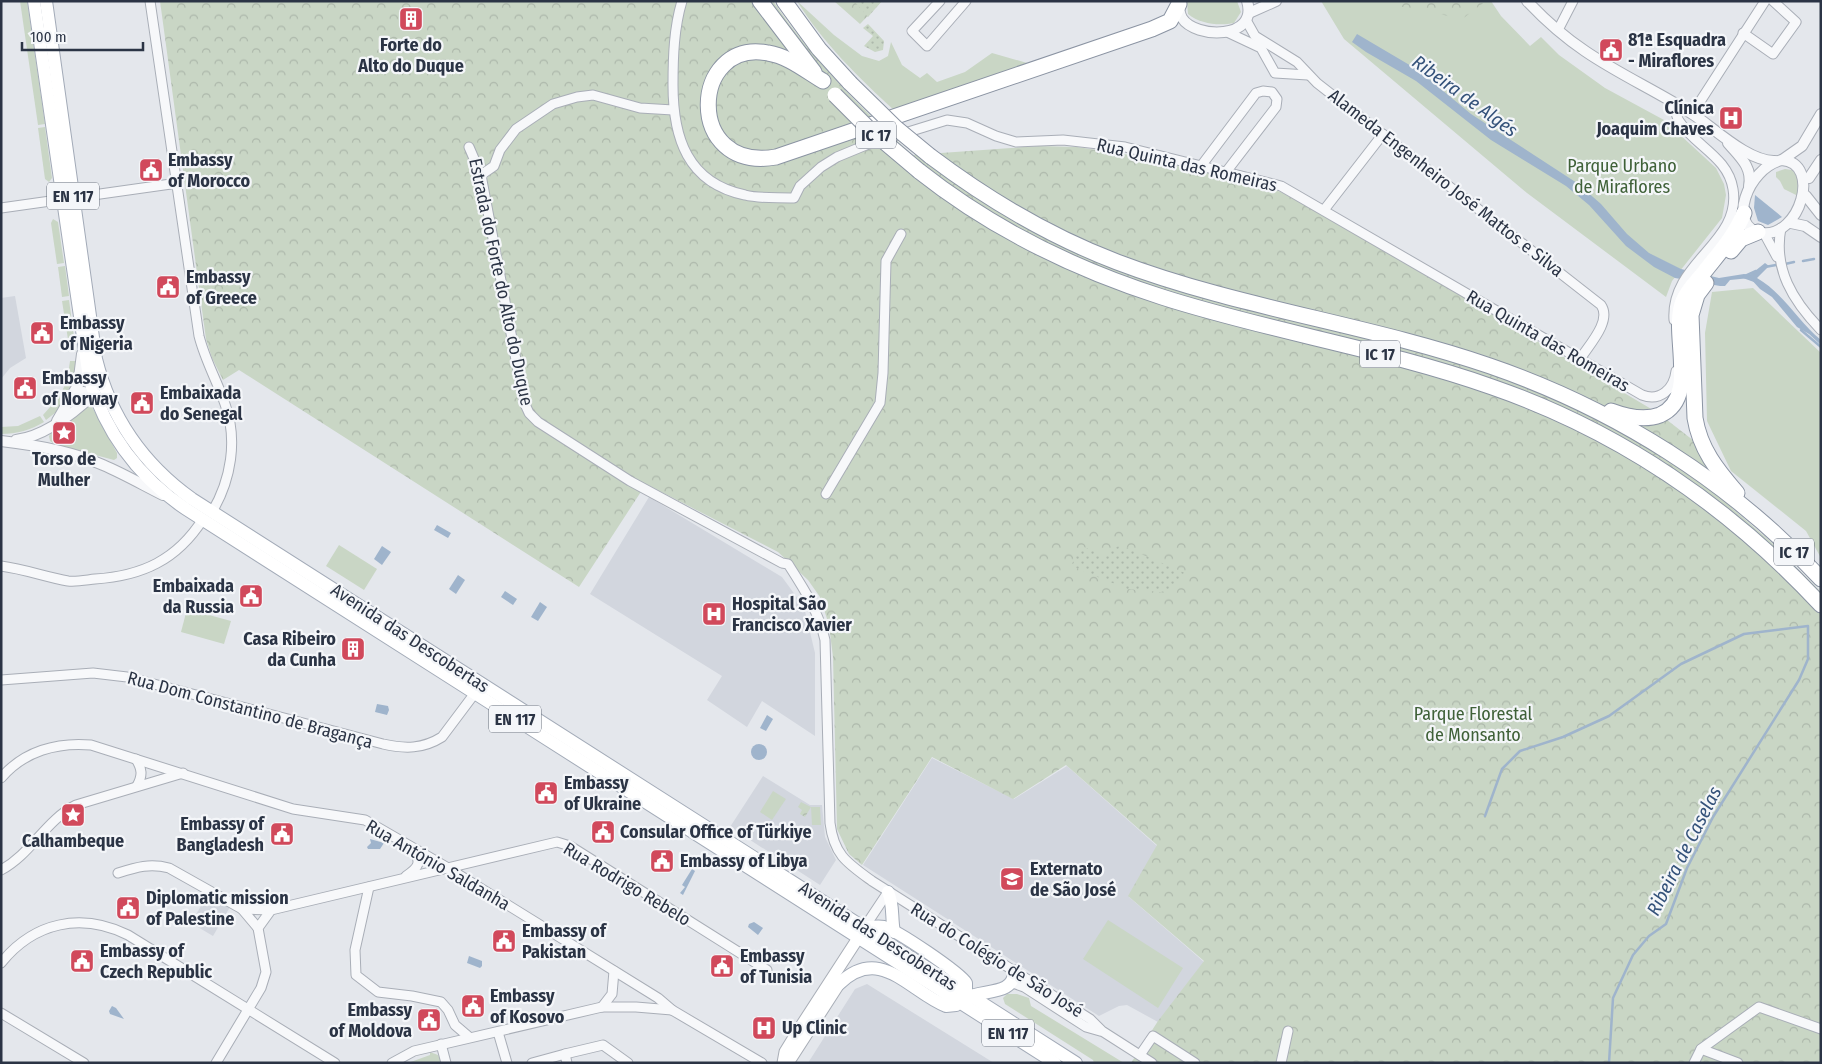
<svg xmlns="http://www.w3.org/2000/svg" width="1822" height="1064" viewBox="0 0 1822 1064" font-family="'Fira Sans Condensed',sans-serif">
<defs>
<pattern id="park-crowns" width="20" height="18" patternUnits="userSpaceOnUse" patternTransform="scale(1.25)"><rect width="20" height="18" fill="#c9d6c5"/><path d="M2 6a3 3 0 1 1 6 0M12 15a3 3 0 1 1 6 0" fill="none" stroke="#adb8ab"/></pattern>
<pattern id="garden-dots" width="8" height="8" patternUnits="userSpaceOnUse" patternTransform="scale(1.25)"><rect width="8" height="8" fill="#c9d6c5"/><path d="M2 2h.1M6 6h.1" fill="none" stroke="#adb8ab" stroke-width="1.8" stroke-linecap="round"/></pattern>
</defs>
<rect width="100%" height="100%" fill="#e4e7ec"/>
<g fill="#d2d6de">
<path d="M15,296L26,358L10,368L1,379V298Z"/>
<path d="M649,497L782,577L804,607L815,653V736L762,701L747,727L707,700L722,676L590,594Z"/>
<path d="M932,758L1014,799L1067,766L1157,846L1129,897L1204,962L1158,1022L1127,1005L1119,1006L1099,1016L863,865Z"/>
<path d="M763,776L810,805H822L825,837L836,860L820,885L730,827Z"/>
<path d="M208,894L230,907L213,936L191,923Z"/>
<path d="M867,984L875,989L994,1063H808L855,989Z"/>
</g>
<g fill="#c9d6c5">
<path d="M20,1H27L45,124L38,125Z"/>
<path d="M797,1L834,35L862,56L879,61L888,56L891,42L902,65L920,78L927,73L937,82L965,72L992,53L1034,65L895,111C859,78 823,43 797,1Z"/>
<path d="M1187,1H1237L1241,12L1234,23C1219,26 1200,24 1188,14Z"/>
<path d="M1321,1H1491L1501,16L1530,46L1541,37L1559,55L1605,88L1664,120L1716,168L1724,184L1726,195L1722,218L1672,281L1666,297L1527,193L1344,39Z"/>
<path d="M45,127L52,178L49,182L45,179L38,128Z"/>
<path d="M1785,169L1792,170L1800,177L1798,196L1784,189L1780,181L1776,177V172Z"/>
<path d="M53,219L58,222L64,263L57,264L51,223Z"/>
<path d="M65,266L69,296L62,297L58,267Z"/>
<path d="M1753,288L1821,353V558L1806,531L1731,471L1707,421L1705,333L1712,292Z"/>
<path d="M69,300L76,351L70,352L62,301Z"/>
<path d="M70,361H77L74,383L67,381Z"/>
<path d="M66,383L73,385L60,409L46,420L43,415L59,397Z"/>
<path d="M91,405L117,453V458L114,460L54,444L50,441L49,436L53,431Z"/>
<path d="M40,416L44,422C31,430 17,434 1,434V427L18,426Z"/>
<path d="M339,545L377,569L364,590L326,566Z"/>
<path d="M187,609L231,621L224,644L181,632Z"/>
<path d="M773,791L786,799L772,820L760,812Z"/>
<path d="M811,807H820L821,825H812Z"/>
<path d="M1108,920L1183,968L1158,1008L1083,959Z"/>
<path d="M1007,994H1017L1029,998L1031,1006L1124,1063H1094L1093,1060L1005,1004L1003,998Z"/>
<path d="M430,1052L438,1055L442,1063H408L430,1055Z"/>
</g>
<g fill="url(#park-crowns)">
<path d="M160,1H773C813,60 860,108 913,155L1038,146L1077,147L1130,155L1263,186L1281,192L1333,220L1658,413L1698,444L1733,509L1771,542L1821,592V1063H1131L1158,1021L1204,961L1128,896L1157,845L1066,765L1013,799L932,757L862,865L849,854L837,829L833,657L829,625L820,597L808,580L778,552L646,484L579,587L239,370L223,380L212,358L206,339Z"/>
<path d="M834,1H882L860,24Z"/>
<path d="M1393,1H1486L1461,20L1427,10L1394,6Z"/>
<path d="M801,802L811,807L805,817L800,814L802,810L798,807Z"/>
</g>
<g fill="url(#garden-dots)">
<path d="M854,1H882L868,17Z"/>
<path d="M868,24L884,41L883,50L875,52L864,46L873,36L863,28Z"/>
<path d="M1120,545L1185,573L1168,593L1127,589L1071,566L1081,546L1104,555Z"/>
</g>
<g fill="#9fb4cc">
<path d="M1357,34L1418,70L1471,114L1577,183L1601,204L1627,234L1649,253L1681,269L1719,278L1744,274L1750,275L1765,263L1769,266L1757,278C1782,292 1798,321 1821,340V345L1809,334L1797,327L1772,297L1760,289L1750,278L1730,280L1725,286H1720L1675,278L1654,267L1626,246L1589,205L1566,186L1491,140L1416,81L1366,52L1352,42Z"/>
<path d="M1755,195L1782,217L1768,225L1758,221L1754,208Z"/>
<path d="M437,525L451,533L448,538L434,530Z"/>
<path d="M382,546L391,552L382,565L374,559Z"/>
<path d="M458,575L465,580L456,594L449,589Z"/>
<path d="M505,591L517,599L513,605L501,597Z"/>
<path d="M540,602L547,607L538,621L531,617Z"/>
<path d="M377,704L388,706L389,710L387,715L375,712Z"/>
<path d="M767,715L773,719L766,731L760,728Z"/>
<circle cx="759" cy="752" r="8"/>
<path d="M370,839L384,843L380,849H368L367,847L371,843Z"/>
<path d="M692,869L695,871L683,895L680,893L685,887L682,885Z"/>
<path d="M754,922L763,928L758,935L748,927L749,924Z"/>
<path d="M469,956L482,961V966L480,968L467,963Z"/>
<path d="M112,1006L116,1008L124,1019L110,1014L109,1011Z"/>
</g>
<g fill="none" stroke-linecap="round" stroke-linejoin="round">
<g stroke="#9fb4cc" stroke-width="2.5">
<path d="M1803,261L1814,259"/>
<path d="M1785,264L1794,262"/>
<path d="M1765,267L1776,265"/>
<path d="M1745,276L1756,271"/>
<path d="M1744,277L1755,281"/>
<path d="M1801,330L1821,347"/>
<path d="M1485,816L1502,769L1520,751L1563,737L1609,716L1681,664L1744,634L1808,626V659L1799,680L1713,817L1687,868L1666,924L1649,936L1633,955L1613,998L1609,1063"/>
</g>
<defs>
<g id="minor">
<path d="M150,1L199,336C205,360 217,381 225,404C238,440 231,480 212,512"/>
<path d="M682,1C674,28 673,56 673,85C673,137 687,183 745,195C760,199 778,197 794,198L800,186L821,167L837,157L866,145L947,120L967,123L996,136L1016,142L1063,140L1125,147L1281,186L1642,395C1660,402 1674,389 1676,371"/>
<path d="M940,1L912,31L927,46L966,1"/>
<path d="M1246,20L1255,36L1297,62L1317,83L1601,305C1612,321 1589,345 1580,359"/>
<path d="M1558,30L1573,1"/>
<path d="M1227,32L1261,48L1275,73L1308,75"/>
<path d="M1743,33L1773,54L1796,22L1773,1"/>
<path d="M1673,103C1675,108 1676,116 1679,121C1695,146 1728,157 1733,189C1742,243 1670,262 1674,320"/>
<path d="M1692,114L1765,1"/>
<path d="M469,147L481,175L524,402L529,413L538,422L630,481L782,563L788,564C804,589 818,610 825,640L830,823C834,855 847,863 872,881L1090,1019L1102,1031L1152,1063"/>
<path d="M1201,166L1256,93L1263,91L1272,92L1277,99L1276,107L1226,172"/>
<path d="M481,175L494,166L500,150L516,129L553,104L577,97L593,95L640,108L673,110"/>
<path d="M1,208L178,183"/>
<path d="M1324,210L1383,134"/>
<path d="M1781,228C1773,269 1793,301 1821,330"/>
<path d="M1764,233L1777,257"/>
<path d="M826,494L880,403L883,373L886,261L901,234"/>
<path d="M1,566C24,569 46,577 68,581C76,582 86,580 95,579C142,576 177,560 203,519"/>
<path d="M1,680L93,673L127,677L383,744C405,749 423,749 442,737L475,693"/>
<path d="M136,759C142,769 143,775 137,786"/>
<path d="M1,778C24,751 57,742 91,745L293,809L365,820L448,868L658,998L672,1010L762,1063"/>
<path d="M1,870C31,854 46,820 76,805L183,773"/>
<path d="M118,873C137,867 150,863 169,868L242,909L271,910"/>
<path d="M406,876C418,868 423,862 412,850"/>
<path d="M369,887L355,950L356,975L378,992L412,996L441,1002L448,1010L455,1025L469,1037"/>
<path d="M242,909L258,928"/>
<path d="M864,928L888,892"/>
<path d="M1,963C34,922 81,912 128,935L335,1063"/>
<path d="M1013,983L1024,987L1086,1027L1100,1031"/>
<path d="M602,1007L612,994L614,971"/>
<path d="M1,1013L84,1063"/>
<path d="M498,1032L507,1063"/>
<path d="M441,1044L446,1063"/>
<path d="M1701,1049L1738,1063"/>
<path d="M565,1054L603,1045L628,1063"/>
<path d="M1140,1055L1153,1036L1195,1063"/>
<path d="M216,1063L261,988L266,972L258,928L271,910L557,842L570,846L767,970"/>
<path d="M392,1063L414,1051L602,1007H636L672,1010"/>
<path d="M532,1063L565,1054L567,1063"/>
<path d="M1281,1063L1288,1031"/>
<path d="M1694,1063L1701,1049L1759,1007L1821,1029"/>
</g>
<g id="tertiary">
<path d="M1527,1C1544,19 1564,37 1585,51C1620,75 1659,92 1694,115C1715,129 1749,162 1775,161"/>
<path d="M1179,2C1179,7 1179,13 1182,18C1195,39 1259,40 1247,1"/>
<path d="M1249,13L1276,1"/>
<path d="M1728,143C1739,156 1753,167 1749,186"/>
<path d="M1782,160C1822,163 1800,238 1762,233C1726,228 1747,168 1782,160Z"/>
<path d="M1782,160L1802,146L1821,114"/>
<path d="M1809,178L1821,160"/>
<path d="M1806,196L1821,215"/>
<path d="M1791,223L1805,226L1821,237"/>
<path d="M57,421L78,385L82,354"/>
<path d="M16,440C45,436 73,414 94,394L83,392L71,401"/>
<path d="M1,441C36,445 71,451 103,465C124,474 143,485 163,495"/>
</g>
<g id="secondary">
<path d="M783,1063L785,1052L801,1026L862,932"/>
<path d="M788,1063L839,984"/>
</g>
<g id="primary">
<path d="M34,1L89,378C106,433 138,477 186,509L1055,1063"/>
<path d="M46,1L96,359C111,419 143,464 192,499L1076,1063"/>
<path d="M888,892C894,905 891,918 894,932"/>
<path d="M839,984C880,944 909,991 946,1006L956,1005L966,997V983C960,973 897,930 884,927C878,926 870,927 864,928"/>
<path d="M966,998C982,989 1015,996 1014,971"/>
</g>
<g id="motorway">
<path d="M760,1L814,72"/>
<path d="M784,1L819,49L850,83"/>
<path d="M823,81C806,71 788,56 768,53C690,38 684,173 776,157L1152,29L1170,21L1179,4"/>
<path d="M930,156C987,199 1049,236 1117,262C1238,308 1368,324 1490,366C1615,409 1730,481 1821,579"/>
<path d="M919,171C991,228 1074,269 1162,297C1271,332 1384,349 1492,387C1619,431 1730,507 1821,605"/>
<path d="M1731,251L1741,239L1758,232"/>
<path d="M1706,283L1697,295L1691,315L1695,418C1700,449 1717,470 1737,493"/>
<path d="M1611,411C1627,417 1644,421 1660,415C1700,398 1670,333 1683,301C1687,291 1694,284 1701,276C1717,255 1734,238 1744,213"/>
</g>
</defs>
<use href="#minor" stroke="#a9aeb7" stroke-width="11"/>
<use href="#tertiary" stroke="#a9aeb7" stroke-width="12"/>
<use href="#secondary" stroke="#a9aeb7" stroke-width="13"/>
<use href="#primary" stroke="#a3abb8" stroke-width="14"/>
<use href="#motorway" stroke="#8b94a3" stroke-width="17"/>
<use href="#minor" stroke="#f7f8fa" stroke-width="9"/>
<use href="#tertiary" stroke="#f7f8fa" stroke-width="10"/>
<use href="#secondary" stroke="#fff" stroke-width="11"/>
<use href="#primary" stroke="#fff" stroke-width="12"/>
<use href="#motorway" stroke="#fff" stroke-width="15"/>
<defs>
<g id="motorway-bridge">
<path d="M850,83L896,128L930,156"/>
<path d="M835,95L868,128L919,171"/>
</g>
</defs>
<use href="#motorway-bridge" stroke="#8b94a3" stroke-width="17" stroke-linecap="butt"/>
<use href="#motorway-bridge" stroke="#fff" stroke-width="15"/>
</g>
<defs>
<symbol id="building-square" viewBox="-11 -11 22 22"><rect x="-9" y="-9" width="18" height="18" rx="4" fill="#d1495b" stroke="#f4f6f9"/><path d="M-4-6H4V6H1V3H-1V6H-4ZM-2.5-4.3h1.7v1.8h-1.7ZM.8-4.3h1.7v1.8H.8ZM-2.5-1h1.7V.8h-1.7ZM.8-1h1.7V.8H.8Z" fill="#fff"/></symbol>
<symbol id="civic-square" viewBox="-11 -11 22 22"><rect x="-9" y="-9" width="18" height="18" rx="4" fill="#d1495b" stroke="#f4f6f9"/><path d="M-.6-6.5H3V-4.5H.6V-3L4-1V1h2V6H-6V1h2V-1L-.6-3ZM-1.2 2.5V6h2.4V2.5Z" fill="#fff"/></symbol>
<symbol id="hospital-square" viewBox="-11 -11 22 22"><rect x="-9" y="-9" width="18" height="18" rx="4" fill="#d1495b" stroke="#f4f6f9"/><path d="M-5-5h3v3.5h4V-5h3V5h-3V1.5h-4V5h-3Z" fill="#fff"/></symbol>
<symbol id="sight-square" viewBox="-11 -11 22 22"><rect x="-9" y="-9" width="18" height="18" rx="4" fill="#d1495b" stroke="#f4f6f9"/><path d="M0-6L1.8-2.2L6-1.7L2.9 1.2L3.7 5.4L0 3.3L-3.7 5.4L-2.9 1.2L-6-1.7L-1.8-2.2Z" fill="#fff"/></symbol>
<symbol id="school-square" viewBox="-11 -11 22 22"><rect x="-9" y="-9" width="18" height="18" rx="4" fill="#d1495b" stroke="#f4f6f9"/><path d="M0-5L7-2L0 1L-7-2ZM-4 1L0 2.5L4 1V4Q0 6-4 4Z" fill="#fff"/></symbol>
</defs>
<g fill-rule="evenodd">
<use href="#building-square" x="397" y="5" width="28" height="28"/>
<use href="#civic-square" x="1597" y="36" width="28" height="28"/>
<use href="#hospital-square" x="1717" y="104" width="28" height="28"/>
<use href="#civic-square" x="137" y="156" width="28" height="28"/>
<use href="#civic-square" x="154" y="273" width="28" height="28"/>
<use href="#civic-square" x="28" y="319" width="28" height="28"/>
<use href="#civic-square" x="11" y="374" width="28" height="28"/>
<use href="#civic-square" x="128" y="389" width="28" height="28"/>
<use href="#sight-square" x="50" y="419" width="28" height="28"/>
<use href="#civic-square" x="237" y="582" width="28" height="28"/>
<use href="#hospital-square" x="700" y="600" width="28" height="28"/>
<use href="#building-square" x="339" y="635" width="28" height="28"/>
<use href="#civic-square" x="532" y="779" width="28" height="28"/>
<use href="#sight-square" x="59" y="801" width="28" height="28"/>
<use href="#civic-square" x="589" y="818" width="28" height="28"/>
<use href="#civic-square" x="268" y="820" width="28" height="28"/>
<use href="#civic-square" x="648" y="847" width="28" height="28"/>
<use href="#school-square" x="998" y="865" width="28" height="28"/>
<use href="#civic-square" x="114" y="894" width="28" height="28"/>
<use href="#civic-square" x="490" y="927" width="28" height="28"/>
<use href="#civic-square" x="68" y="947" width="28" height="28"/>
<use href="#civic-square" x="708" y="952" width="28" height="28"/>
<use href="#civic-square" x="459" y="992" width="28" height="28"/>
<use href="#civic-square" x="415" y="1006" width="28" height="28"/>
<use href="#hospital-square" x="750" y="1014" width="28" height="28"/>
</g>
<g text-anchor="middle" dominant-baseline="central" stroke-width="4.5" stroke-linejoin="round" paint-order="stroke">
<g fill="#f4f6f9" stroke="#676e7b" stroke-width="1">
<rect x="856" y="121.5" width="40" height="27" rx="4"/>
<rect x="47" y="182.5" width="52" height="27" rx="4"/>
<rect x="1360" y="340.5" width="40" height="27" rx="4"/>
<rect x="1774" y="538.5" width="40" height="27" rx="4"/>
<rect x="489" y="705.5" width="52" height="27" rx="4"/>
<rect x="982" y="1019.5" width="52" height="27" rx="4"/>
</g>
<g font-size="16" font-weight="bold" fill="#2b3445">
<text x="876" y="135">IC 17</text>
<text x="73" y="196">EN 117</text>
<text x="1380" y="354">IC 17</text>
<text x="1794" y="552">IC 17</text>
<text x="515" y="719">EN 117</text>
<text x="1008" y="1033">EN 117</text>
</g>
<g font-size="18" font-weight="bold" fill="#2b3445" stroke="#f4f6f9" text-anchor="start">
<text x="1628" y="40">81ª Esquadra<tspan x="1628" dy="21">- Miraflores</tspan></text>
<text x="411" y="45" text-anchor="middle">Forte do<tspan x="411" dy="21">Alto do Duque</tspan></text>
<text x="1714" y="108" text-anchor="end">Clínica<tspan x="1714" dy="21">Joaquim Chaves</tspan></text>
<text x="168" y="160">Embassy<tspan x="168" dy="21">of Morocco</tspan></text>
<text x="186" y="277">Embassy<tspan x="186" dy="21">of Greece</tspan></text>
<text x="60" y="323">Embassy<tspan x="60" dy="21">of Nigeria</tspan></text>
<text x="42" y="378">Embassy<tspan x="42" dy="21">of Norway</tspan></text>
<text x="160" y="393">Embaixada<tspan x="160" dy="21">do Senegal</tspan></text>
<text x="64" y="459" text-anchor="middle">Torso de<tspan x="64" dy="21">Mulher</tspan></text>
<text x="234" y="586" text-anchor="end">Embaixada<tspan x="234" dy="21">da Russia</tspan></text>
<text x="732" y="604">Hospital São<tspan x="732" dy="21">Francisco Xavier</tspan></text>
<text x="336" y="639" text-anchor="end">Casa Ribeiro<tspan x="336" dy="21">da Cunha</tspan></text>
<text x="564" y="783">Embassy<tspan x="564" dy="21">of Ukraine</tspan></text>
<text x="264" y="824" text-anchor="end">Embassy of<tspan x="264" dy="21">Bangladesh</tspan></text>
<text x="620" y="832">Consular Office of Türkiye</text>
<text x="73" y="841" text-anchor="middle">Calhambeque</text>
<text x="680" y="861">Embassy of Libya</text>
<text x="1030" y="869">Externato<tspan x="1030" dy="21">de São José</tspan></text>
<text x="146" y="898">Diplomatic mission<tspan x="146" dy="21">of Palestine</tspan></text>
<text x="522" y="931">Embassy of<tspan x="522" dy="21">Pakistan</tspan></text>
<text x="100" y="951">Embassy of<tspan x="100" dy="21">Czech Republic</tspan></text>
<text x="740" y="956">Embassy<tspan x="740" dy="21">of Tunisia</tspan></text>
<text x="490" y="996">Embassy<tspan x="490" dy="21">of Kosovo</tspan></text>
<text x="412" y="1010" text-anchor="end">Embassy<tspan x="412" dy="21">of Moldova</tspan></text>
<text x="782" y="1028">Up Clinic</text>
</g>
<g font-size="18" fill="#2b3445" stroke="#f4f6f9">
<text transform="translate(1187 165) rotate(13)">Rua Quinta das Romeiras</text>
<text transform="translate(1446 183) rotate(38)">Alameda Engenheiro José Mattos e Silva</text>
<text transform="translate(501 282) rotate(78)">Estrada do Forte do Alto do Duque</text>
<text transform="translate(1548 341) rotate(30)">Rua Quinta das Romeiras</text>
<text transform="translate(410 638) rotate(33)">Avenida das Descobertas</text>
<text transform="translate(250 710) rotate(15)">Rua Dom Constantino de Bragança</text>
<text transform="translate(438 865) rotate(30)">Rua António Saldanha</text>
<text transform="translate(627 884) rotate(31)">Rua Rodrigo Rebelo</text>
<text transform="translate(878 936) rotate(33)">Avenida das Descobertas</text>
<text transform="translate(997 960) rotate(32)">Rua do Colégio de São José</text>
</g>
<g font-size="18" fill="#3f6138" stroke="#f4f6f9">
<text x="1622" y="166">Parque Urbano<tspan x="1622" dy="21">de Miraflores</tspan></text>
<text x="1473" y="714">Parque Florestal<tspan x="1473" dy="21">de Monsanto</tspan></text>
</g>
<g font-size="19" font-style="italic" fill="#34527a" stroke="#f4f6f9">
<text transform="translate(1465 96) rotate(36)">Ribeira de Algés</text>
<text transform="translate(1684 851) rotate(-63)">Ribeira de Caselas</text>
</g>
</g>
<rect width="1822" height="1064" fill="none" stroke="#2b3445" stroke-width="5"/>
<path d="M22 42v8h121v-8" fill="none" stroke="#2b3445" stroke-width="2.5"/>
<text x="30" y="42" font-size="15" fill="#2b3445" stroke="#f4f6f9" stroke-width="4" paint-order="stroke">100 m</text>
</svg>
